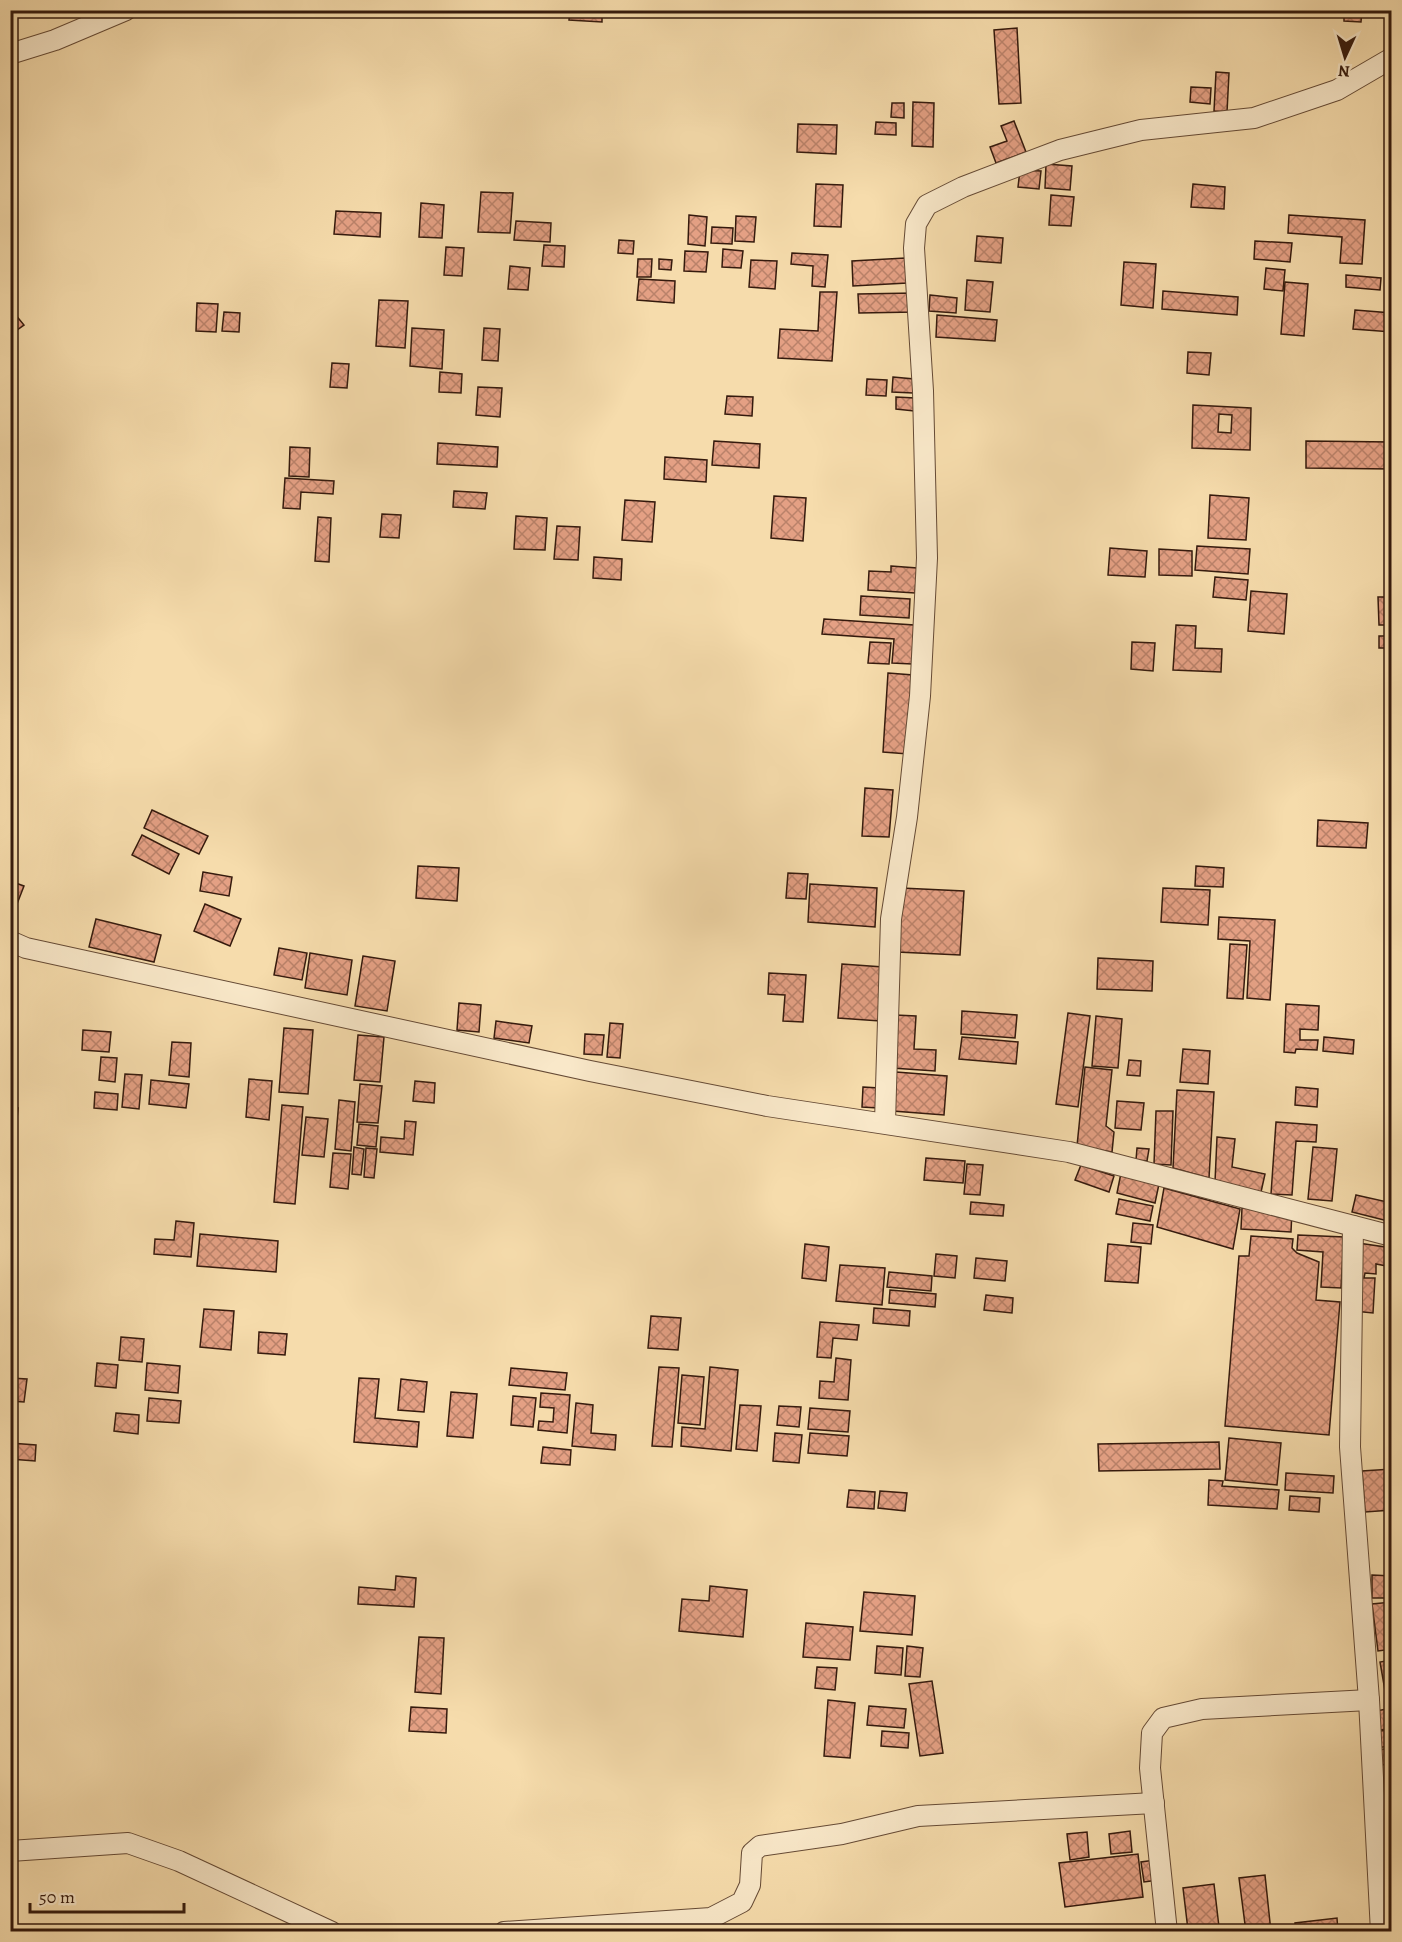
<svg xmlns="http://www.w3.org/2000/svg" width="1402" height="1942" viewBox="0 0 1402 1942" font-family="Alegreya,serif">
<defs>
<pattern id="building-cross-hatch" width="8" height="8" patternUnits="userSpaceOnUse" patternTransform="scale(1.5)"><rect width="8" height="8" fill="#e4a084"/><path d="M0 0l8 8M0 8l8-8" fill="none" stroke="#ba826a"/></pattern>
</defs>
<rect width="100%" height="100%" fill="#f6dcac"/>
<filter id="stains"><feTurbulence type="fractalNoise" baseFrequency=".00333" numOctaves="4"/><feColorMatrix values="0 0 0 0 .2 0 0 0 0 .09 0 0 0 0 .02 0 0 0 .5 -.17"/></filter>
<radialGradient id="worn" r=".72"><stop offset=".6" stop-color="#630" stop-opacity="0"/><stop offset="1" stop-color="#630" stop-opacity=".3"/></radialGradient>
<g fill="url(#building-cross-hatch)" stroke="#351a0d" stroke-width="1.5" fill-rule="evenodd">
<path d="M570,10H602V22L569,20Z"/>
<path d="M1344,10H1362L1361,22L1344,21Z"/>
<path d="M1017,28L1021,103L999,104L994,30Z"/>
<path d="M1216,72L1229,73L1227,112L1214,111Z"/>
<path d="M1191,87L1211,88L1210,104L1190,102Z"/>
<path d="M913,102L934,103L933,147L912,146Z"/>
<path d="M892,103H904V118L891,117Z"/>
<path d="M1014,121L1026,152L996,163L990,147L1007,141L1001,126Z"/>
<path d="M876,122L896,123V135L875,134Z"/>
<path d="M798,124L837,125L836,154L797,152Z"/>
<path d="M1046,164L1072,166L1070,190L1045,188Z"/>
<path d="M1020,170L1041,171L1039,189L1018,187Z"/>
<path d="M816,184L843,185L841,227L814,226Z"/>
<path d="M1193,184L1225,187L1224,209L1191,207Z"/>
<path d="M481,192L513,193L510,233L478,232Z"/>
<path d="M1051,195L1074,197L1071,226L1049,225Z"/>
<path d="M421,203L444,205L442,238L419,237Z"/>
<path d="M336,211L381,213L380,237L334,234Z"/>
<path d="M689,215L707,217L705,246L688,244Z"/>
<path d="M1289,215L1365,220L1362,264L1340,263L1342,237L1288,233Z"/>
<path d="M736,216L756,217L754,242L735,241Z"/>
<path d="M516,221L551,223L550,242L514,240Z"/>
<path d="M712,227L733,228L732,244L711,243Z"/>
<path d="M977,236L1003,238L1001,263L975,261Z"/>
<path d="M619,240L634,241L633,254L618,253Z"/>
<path d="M1255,241L1292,243L1290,262L1254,259Z"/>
<path d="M544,245L565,246L564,267L542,266Z"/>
<path d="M446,247L464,248L462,276L444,275Z"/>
<path d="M723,249L743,251L741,268L722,267Z"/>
<path d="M685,251L708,252L706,272L684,271Z"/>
<path d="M792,253L828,255L825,287L812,286L813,266L791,264Z"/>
<path d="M905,258L907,283L853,286L852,261Z"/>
<path d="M638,259H652L651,277H637Z"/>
<path d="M659,259L672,260L671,270L659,269Z"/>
<path d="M751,260L777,261L775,289L749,287Z"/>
<path d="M1124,262L1156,264L1153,308L1121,305Z"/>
<path d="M510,266L530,268L528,290L508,289Z"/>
<path d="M1266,268L1285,270L1283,291L1264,289Z"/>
<path d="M1346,275L1381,278L1380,290L1346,287Z"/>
<path d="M639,279L675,281L674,303L637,300Z"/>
<path d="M967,280L993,282L990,312L965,310Z"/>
<path d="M1285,282L1308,284L1304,336L1281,334Z"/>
<path d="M1163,291L1238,297L1237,315L1162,309Z"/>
<path d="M820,292H837L832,361L778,358L780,329L818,331Z"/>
<path d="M914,293L915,312L859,313L858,294Z"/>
<path d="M930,295L957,298L956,313L929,311Z"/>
<path d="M379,300L408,301L405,348L376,346Z"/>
<path d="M197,303L218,304L216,332L196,331Z"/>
<path d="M10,308L24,325L10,335Z"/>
<path d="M1355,310L1392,313V332L1353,329Z"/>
<path d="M224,312L240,313L239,332L222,331Z"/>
<path d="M937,315L997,320L995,341L936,337Z"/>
<path d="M412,328L444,330L442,369L410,366Z"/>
<path d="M484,328L500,329L498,361L482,360Z"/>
<path d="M1188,352L1211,353L1209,375L1187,373Z"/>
<path d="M332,363L349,364L347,388L330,387Z"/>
<path d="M440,372L462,374L461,393L439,392Z"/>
<path d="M893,377L914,379L913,393L892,392Z"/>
<path d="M867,379L887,380L886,396L866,395Z"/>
<path d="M478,387L502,388L500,417L476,415Z"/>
<path d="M727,396L753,397L752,416L725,414Z"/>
<path d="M896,397L915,398L914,411L896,409Z"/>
<path d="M1193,405L1251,408L1250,450L1192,448ZM1219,414L1232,415L1231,433L1218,432Z"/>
<path d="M714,441L760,444L759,468L712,465Z"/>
<path d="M1306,441L1392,442V469L1306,468Z"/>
<path d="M438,443L498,447L497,467L437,464Z"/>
<path d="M290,447L310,448L309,477L289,476Z"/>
<path d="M665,457L707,460L706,482L664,479Z"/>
<path d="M285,478L334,481L333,494L301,492L300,509L283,508Z"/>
<path d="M454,491L487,493L485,509L453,507Z"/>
<path d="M1210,495L1249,498L1246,540L1208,538Z"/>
<path d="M774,496L806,498L803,541L771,538Z"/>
<path d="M625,500L655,502L652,542L622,540Z"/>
<path d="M382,514L401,515L399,538L380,537Z"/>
<path d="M516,516L547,518L545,550L514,549Z"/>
<path d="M318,517L331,518L329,562L315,561Z"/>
<path d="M557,526L580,527L578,560L554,559Z"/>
<path d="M1197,546L1250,549L1248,574L1195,570Z"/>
<path d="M1110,548L1147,551L1145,577L1108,575Z"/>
<path d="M1159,549L1192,551V576L1159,575Z"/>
<path d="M594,557L622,559L621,580L593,578Z"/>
<path d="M891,566L917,568L915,593L868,590L869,571L891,572Z"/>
<path d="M1215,577L1248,580L1246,600L1213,597Z"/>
<path d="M1251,591L1287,594L1284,634L1248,631Z"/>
<path d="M861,596L910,599L909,618L860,615Z"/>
<path d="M1378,597H1392V625H1379Z"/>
<path d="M824,619L914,625L912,664L892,663L894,639L822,634Z"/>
<path d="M1176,625L1196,626L1195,648L1222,649L1221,672L1173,670Z"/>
<rect x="1379" y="636" width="13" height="12"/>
<path d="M870,642L891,643L889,664L868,663Z"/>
<path d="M1132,642L1155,643L1153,671L1131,669Z"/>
<path d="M888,673L913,675L908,754L883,752Z"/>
<path d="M865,788L893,790L889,837L862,836Z"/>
<path d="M152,810L208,836L199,854L144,828Z"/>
<path d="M1318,820L1368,823L1366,848L1317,846Z"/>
<path d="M142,835L179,854L169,874L132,855Z"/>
<path d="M418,866L459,868L457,901L416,898Z"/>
<path d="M1196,866L1224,868L1223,887L1195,886Z"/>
<path d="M203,872L232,877L229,896L200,891Z"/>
<path d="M788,873L808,874L806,899L786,898Z"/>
<path d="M10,881L24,886L10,922Z"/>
<path d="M810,884L877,888L875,927L808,922Z"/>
<path d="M901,888L964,891L960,955L897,952Z"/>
<path d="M1163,888L1210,890L1208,925L1161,922Z"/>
<path d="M205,904L241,919L230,946L194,931Z"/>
<path d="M1219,917L1275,920L1270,1000L1247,998L1250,941L1218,939Z"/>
<path d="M96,919L161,935L154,962L89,947Z"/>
<path d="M1392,931V971H1389Z"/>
<path d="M1230,944L1247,945L1243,999L1227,998Z"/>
<path d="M279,948L307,953L302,980L274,975Z"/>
<path d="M310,953L352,960L347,995L305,988Z"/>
<path d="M363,956L395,961L387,1011L355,1006Z"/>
<path d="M1098,958L1153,961L1152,991L1097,989Z"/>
<path d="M842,964L883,967L880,1021L838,1018Z"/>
<path d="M769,973L806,975L803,1022L783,1021L785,995L768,994Z"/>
<path d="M459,1003L481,1005L479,1032L457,1030Z"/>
<path d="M1286,1004L1319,1006L1318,1030L1300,1029V1040H1318L1317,1050L1296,1049L1295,1053L1284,1052Z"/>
<path d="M962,1011L1017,1015L1015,1038L961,1034Z"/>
<path d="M1068,1013L1090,1016L1078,1107L1056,1104Z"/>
<path d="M895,1015L916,1016L914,1049L936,1050L935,1071L892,1068Z"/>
<path d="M1096,1016L1122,1019L1118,1068L1092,1066Z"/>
<path d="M496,1021L532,1026L529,1043L494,1038Z"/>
<path d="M610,1023L623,1024L620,1058L607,1057Z"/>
<path d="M284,1028L313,1030L308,1094L279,1092Z"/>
<path d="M83,1030L111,1032L109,1052L82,1050Z"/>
<path d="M585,1034L604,1035L602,1055L584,1054Z"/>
<path d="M358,1035L384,1037L380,1082L354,1080Z"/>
<path d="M962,1037L1018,1042L1016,1064L959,1059Z"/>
<path d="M1324,1037L1354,1040L1353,1054L1323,1051Z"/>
<path d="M172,1042L191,1043L189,1077L169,1075Z"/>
<path d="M1183,1049L1210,1051L1208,1084L1180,1082Z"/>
<path d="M101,1057L117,1058L115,1082L99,1080Z"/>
<path d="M1129,1060L1141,1061L1140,1076L1127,1075Z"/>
<path d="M1085,1067L1112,1070L1106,1126L1114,1132L1112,1152L1077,1146Z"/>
<path d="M896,1072L947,1076L944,1115L893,1111Z"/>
<path d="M125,1074L142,1075L139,1109L122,1107Z"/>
<path d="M249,1079L272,1081L269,1120L246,1117Z"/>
<path d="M151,1080L189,1084L186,1108L149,1104Z"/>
<path d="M415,1081L435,1083L434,1103L413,1101Z"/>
<path d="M360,1084L382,1086L378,1123L357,1122Z"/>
<path d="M863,1087L879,1088L878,1108L862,1107Z"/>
<path d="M1296,1087L1318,1089L1317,1107L1295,1105Z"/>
<path d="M1177,1090L1214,1092L1209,1178L1173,1168Z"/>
<path d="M95,1092L118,1094L117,1110L94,1108Z"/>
<path d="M339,1100L355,1102L351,1151L335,1149Z"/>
<path d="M1117,1101L1144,1103L1141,1130L1115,1128Z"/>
<path d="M282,1105L303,1107L295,1204L274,1202Z"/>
<path d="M10,1107L18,1108L16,1130L10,1129Z"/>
<path d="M1156,1111H1173L1171,1165L1154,1164Z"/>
<path d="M306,1117L328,1119L324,1157L302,1155Z"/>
<path d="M405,1121L416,1122L413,1155L380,1152L381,1137L404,1139Z"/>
<path d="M1276,1122L1317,1125L1316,1142L1296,1141L1292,1195L1271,1194Z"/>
<path d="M359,1124L378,1126L376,1147L357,1145Z"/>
<path d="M1217,1137L1235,1139L1232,1167L1265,1174L1261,1192L1215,1182Z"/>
<path d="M354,1147L364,1149L361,1175L352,1174Z"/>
<path d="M1313,1147L1337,1149L1332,1201L1308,1199Z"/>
<path d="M366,1148L377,1149L374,1178L364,1177Z"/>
<path d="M1137,1148L1149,1149L1147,1161L1136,1160Z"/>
<path d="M333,1153L351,1154L348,1189L330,1187Z"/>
<path d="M926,1158L965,1161L963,1183L924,1180Z"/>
<path d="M967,1164L983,1165L980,1195L964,1194Z"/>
<path d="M1081,1165L1114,1176L1109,1192L1075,1180Z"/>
<path d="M1121,1173L1159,1184L1155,1203L1117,1193Z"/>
<path d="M1164,1188L1240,1209L1233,1249L1157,1227Z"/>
<path d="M1356,1195L1392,1203V1222L1352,1212Z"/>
<path d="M1119,1199L1153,1206L1150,1221L1116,1214Z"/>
<path d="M971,1202L1004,1205L1003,1216L970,1214Z"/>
<path d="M1242,1208L1292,1210L1291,1232L1241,1229Z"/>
<path d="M176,1221L194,1223L191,1257L154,1254L155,1239L174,1240Z"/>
<path d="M1133,1223L1153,1225L1151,1244L1131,1242Z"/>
<path d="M200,1234L278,1241L276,1272L197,1266Z"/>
<path d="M1298,1235L1344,1237L1341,1288L1321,1287L1323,1252L1297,1250Z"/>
<path d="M1251,1236L1293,1239L1292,1248L1297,1253L1319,1262L1316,1300L1340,1302L1329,1435L1225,1426L1239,1256H1249Z"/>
<path d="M1358,1243L1392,1248V1267L1376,1264V1274L1365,1273L1364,1278H1375L1373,1313L1354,1311Z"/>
<path d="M805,1244L829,1247L826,1281L802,1278Z"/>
<path d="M1108,1244L1141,1247L1138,1283L1105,1281Z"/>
<path d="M936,1254L957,1256L955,1278L934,1276Z"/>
<path d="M976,1258L1007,1261L1005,1281L974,1278Z"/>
<path d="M840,1265L885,1268L882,1305L836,1301Z"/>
<path d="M889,1272L932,1276L931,1291L887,1287Z"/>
<path d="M890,1290L936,1294L935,1307L889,1303Z"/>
<path d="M986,1295L1013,1298L1012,1313L984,1310Z"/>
<path d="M874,1308L910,1311L909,1326L873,1323Z"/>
<path d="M204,1309L234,1311L231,1350L200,1347Z"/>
<path d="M651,1316L681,1318L678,1350L648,1348Z"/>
<path d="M820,1322L859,1325L857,1340L833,1338L831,1358L817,1357Z"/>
<path d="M259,1332L287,1334L285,1355L258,1353Z"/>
<path d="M121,1337L144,1339L142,1362L119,1360Z"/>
<path d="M836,1358L851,1360L848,1400L819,1398L820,1381L834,1382Z"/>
<path d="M97,1363L118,1365L116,1388L95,1386Z"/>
<path d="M147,1363L180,1366L178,1393L145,1390Z"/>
<path d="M659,1367L679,1368L672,1447L652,1446Z"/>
<path d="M710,1367L738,1370L731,1451L681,1446L682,1427L705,1429Z"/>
<path d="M511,1368L567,1373L565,1390L509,1385Z"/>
<path d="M682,1375L704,1377L700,1425L678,1423Z"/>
<path d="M10,1378L27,1379L24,1402L10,1401Z"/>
<path d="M359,1378L379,1379L375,1418L419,1422L417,1447L354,1442Z"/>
<path d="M401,1379L427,1382L424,1412L398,1410Z"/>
<path d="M451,1392L477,1394L473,1438L447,1436Z"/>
<path d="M541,1393L570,1395L567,1433L538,1430L539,1421L553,1422L554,1408L540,1407Z"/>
<path d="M513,1396L536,1398L533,1427L511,1425Z"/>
<path d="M149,1398L181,1401L179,1423L147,1421Z"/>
<path d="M576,1403L593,1405L591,1433L616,1435L615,1450L572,1446Z"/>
<path d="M740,1405L761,1406L757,1451L736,1449Z"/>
<path d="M779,1406L801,1407L799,1427L777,1425Z"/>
<path d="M810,1408L850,1411L848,1432L808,1429Z"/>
<path d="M116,1413L139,1415L138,1434L114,1431Z"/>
<path d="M775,1433L802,1435L799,1463L773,1461Z"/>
<path d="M810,1433L849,1436L847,1456L808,1453Z"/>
<path d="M1229,1438L1281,1443L1277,1485L1225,1480Z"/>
<path d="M1219,1442L1220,1469L1099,1471L1098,1444Z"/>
<path d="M10,1443L36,1445L35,1461L10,1459Z"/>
<path d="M543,1447L571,1450L570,1465L541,1463Z"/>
<path d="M1392,1469V1510L1365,1512L1362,1471Z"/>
<path d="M1286,1473L1334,1476L1333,1493L1285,1490Z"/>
<path d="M1209,1480L1223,1481L1222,1486L1279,1490L1277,1509L1208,1505Z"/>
<path d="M849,1490L875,1492L874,1509L847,1507Z"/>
<path d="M880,1491L907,1493L905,1511L878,1508Z"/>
<path d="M1290,1496L1320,1498L1319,1512L1289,1510Z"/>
<path d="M1372,1575L1392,1576V1598H1372Z"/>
<path d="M396,1576L416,1578L414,1607L358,1604L359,1587L395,1590Z"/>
<path d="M710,1586L747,1590L743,1637L679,1631L682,1599L709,1601Z"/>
<path d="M864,1592L915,1596L912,1635L860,1631Z"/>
<path d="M1392,1602V1649L1378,1651L1372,1604Z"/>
<path d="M806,1623L853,1627L850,1660L803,1657Z"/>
<path d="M419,1637L444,1638L441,1694L415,1692Z"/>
<path d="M877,1646L903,1648L901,1675L875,1673Z"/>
<path d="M907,1646L923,1648L920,1677L905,1676Z"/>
<path d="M1392,1660V1701L1387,1702L1380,1662Z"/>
<path d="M817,1667L837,1668L835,1690L815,1688Z"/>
<path d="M932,1681L943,1753L920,1756L909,1684Z"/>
<path d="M828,1700L855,1703L850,1758L824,1756Z"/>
<path d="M869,1706L906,1709L904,1728L867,1725Z"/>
<path d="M411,1707L447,1709L446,1733L409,1731Z"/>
<path d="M1392,1708V1728L1375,1731L1371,1712Z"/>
<path d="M1392,1729V1745L1378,1748L1375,1732Z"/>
<path d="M882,1731L909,1733L908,1748L881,1746Z"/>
<path d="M1392,1748V1764L1380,1765L1378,1750Z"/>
<path d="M1130,1831L1132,1852L1111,1854L1109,1834Z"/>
<path d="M1087,1832L1089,1857L1070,1860L1067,1834Z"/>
<path d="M1138,1854L1143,1897L1065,1907L1059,1863Z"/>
<path d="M1155,1860L1158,1880L1144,1882L1141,1862Z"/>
<path d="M1265,1875L1271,1932H1246L1239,1878Z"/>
<path d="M1214,1884L1219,1927L1188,1930L1183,1888Z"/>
<path d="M1337,1918L1338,1932H1296L1295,1923Z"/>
</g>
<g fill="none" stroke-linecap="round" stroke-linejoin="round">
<defs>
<g id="minor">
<path d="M10,54L55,40L126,10"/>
<path d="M10,941L26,948L590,1071L767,1106L1069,1152L1392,1236"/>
<path d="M885,1122L891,919L907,817L920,696L927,558L923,391L914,248L916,224L927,205L963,187L1060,150L1141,130L1254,118L1337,90L1392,58"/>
<path d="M1353,1226L1350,1447L1369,1700L1381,1932"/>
<path d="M10,1851L128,1843L179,1861L332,1932"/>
<path d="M504,1932L711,1918L742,1902L750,1885L752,1853L760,1846L842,1834L918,1816L1154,1803"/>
<path d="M1167,1932L1150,1768L1152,1733L1163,1718L1202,1709L1369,1700"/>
</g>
</defs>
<use href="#minor" stroke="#654a35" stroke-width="22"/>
<use href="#minor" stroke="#f9e8c9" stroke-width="20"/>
</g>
<rect width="1402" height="1942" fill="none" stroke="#f6dcac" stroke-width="36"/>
<rect x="12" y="12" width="1378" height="1918" fill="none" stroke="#351a0d" stroke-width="3"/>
<rect x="18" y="18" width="1366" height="1906" fill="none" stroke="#351a0d" stroke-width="1.5"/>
<g transform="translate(1345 57) rotate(184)" stroke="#f9e8c9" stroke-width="4.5" paint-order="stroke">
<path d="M0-4.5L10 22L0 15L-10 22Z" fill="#351a0d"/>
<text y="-9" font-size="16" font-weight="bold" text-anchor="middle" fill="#351a0d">N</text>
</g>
<path d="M30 1903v9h154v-9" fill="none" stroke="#351a0d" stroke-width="3"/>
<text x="39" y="1903" font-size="18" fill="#351a0d" stroke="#f9e8c9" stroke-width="4.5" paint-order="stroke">50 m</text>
<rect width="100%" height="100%" filter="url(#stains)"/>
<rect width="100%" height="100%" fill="url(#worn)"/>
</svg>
